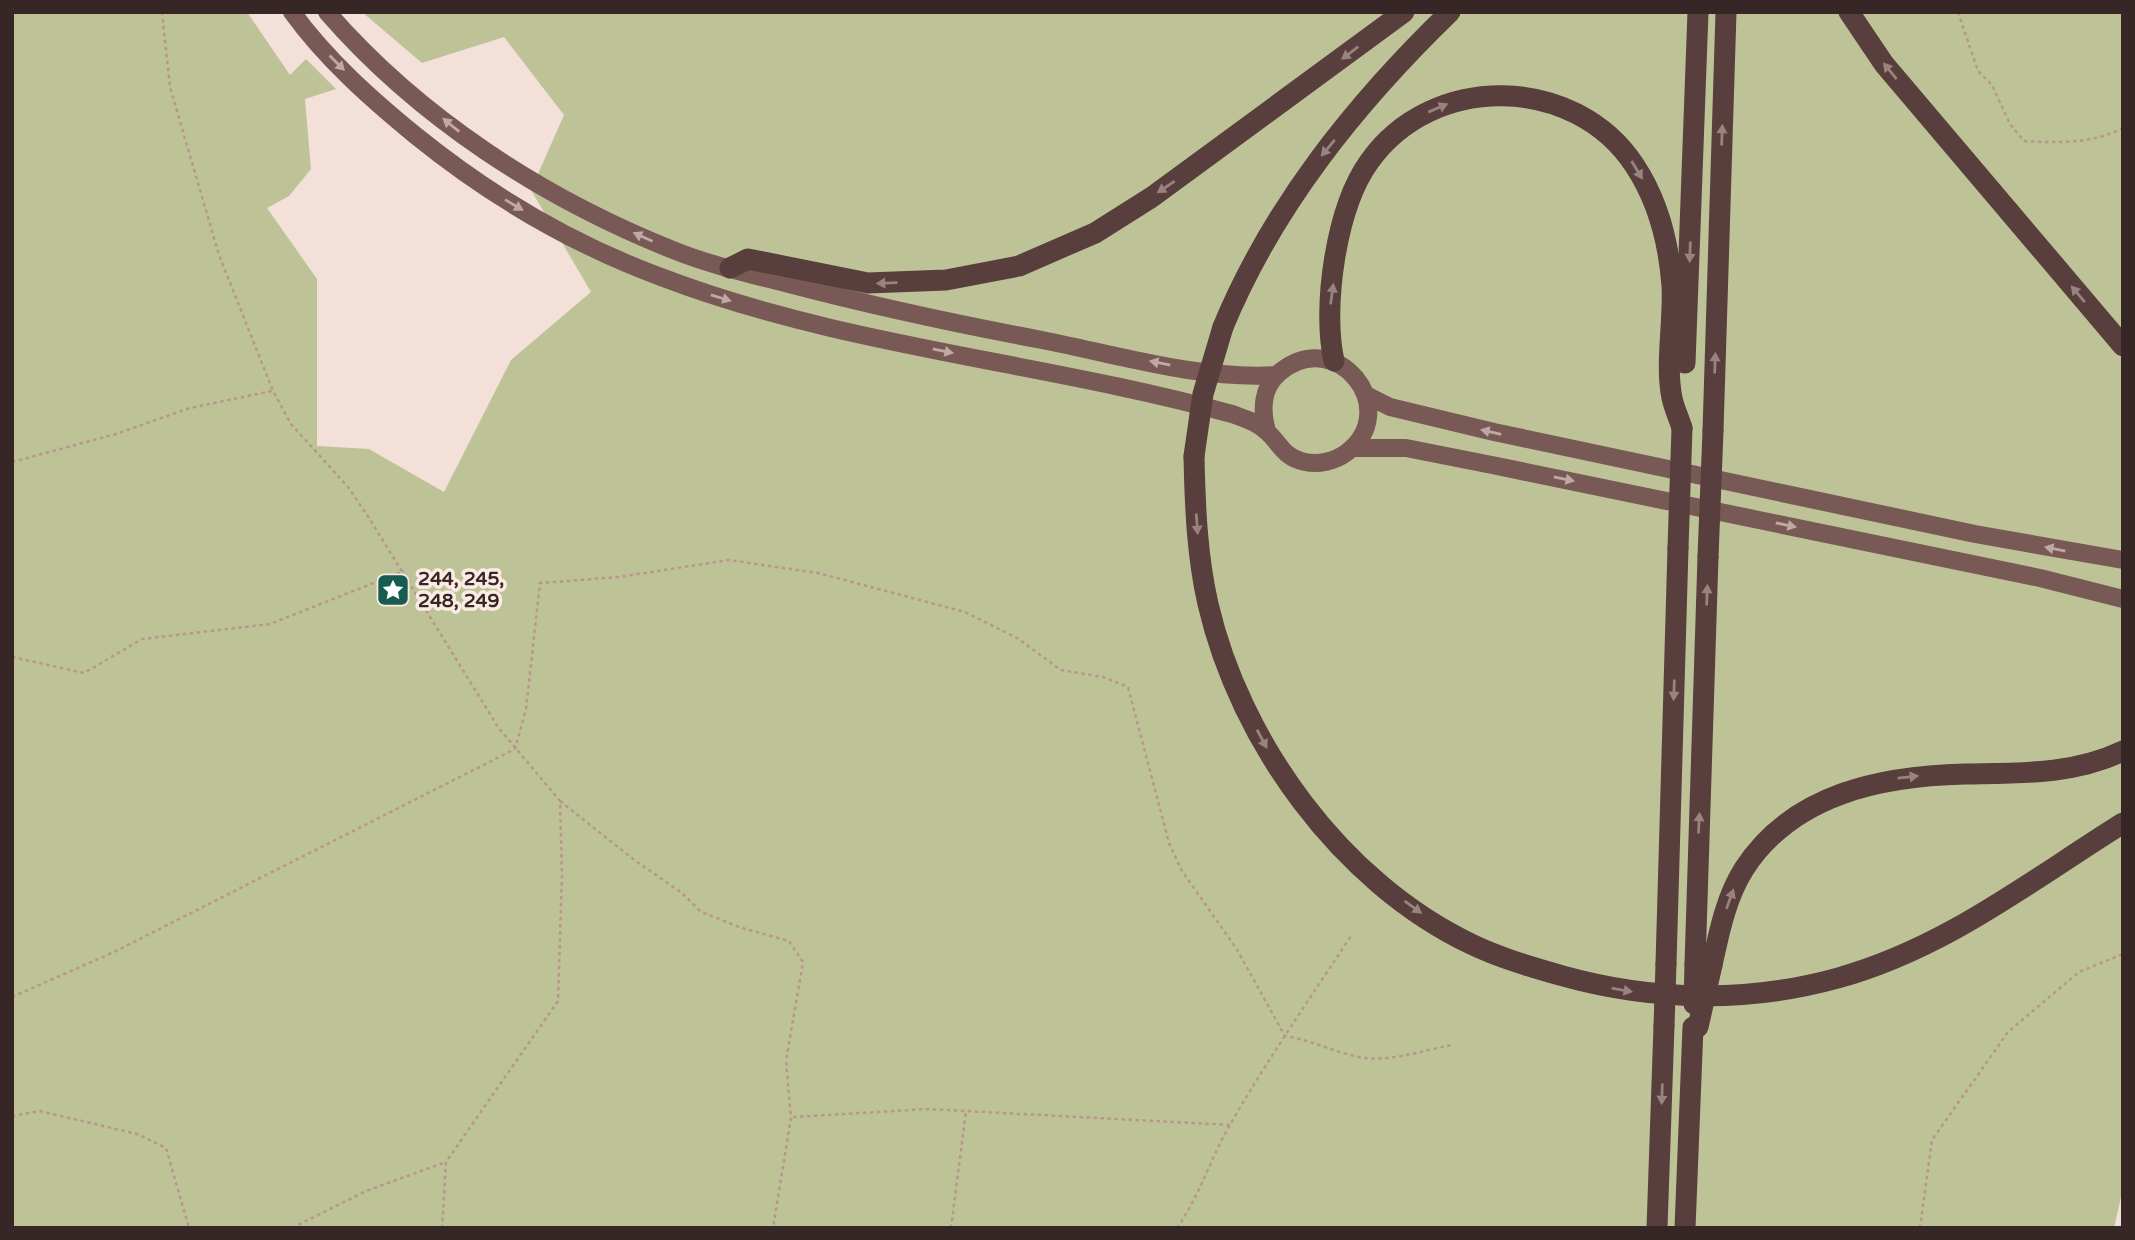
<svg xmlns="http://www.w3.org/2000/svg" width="2135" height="1240" viewBox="0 0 2135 1240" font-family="'Varela Round',sans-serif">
<rect width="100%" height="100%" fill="#f3e0d8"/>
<path fill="#bec397" d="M12,12H247L290,75L306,59L336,89L305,99L311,169L289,196L267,208L317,279V446L369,449L444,492L511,360L591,292L531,190L564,115L504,37L422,63L362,12H2123V1188L2114,1228H12Z"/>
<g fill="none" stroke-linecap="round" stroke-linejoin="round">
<g stroke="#b8968d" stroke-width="2.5" stroke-dasharray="3.5 3.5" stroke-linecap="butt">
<path d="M162,12L170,87L219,255L273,391L291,424L348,487L369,518L498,727L560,801L562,874L558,1001L446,1162L442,1228"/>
<path d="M1958,12L1978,71L1992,85L2010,124L2024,141C2058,143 2092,144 2123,128"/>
<path d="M12,462L116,434L190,408L272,391"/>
<path d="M12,657L84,673L142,639L270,624L404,571"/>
<path d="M560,801L637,862L682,893L701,912L742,928L789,941L803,962L786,1061L791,1118L773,1228"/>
<path d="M12,997L114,952L515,749L526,709L540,583L619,577L729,560L818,573L965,612L1017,638L1061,670L1103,677L1128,687L1169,843L1182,871L1236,948L1285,1036C1311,1040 1334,1052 1359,1057C1388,1063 1424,1050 1452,1045"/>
<path d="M12,1116L40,1111L137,1134L166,1148L189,1228"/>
<path d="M793,1117L928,1109L1230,1125"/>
<path d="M292,1228L366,1191L446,1162"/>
<path d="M951,1228L966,1111"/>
<path d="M1177,1228C1200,1195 1211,1157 1231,1123C1268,1059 1310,998 1351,936"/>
<path d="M1920,1228L1932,1140L2008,1032L2079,972L2123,954"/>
</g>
<g stroke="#795955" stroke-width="18">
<path d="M292,12C326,59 371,99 415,135C489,195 572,244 661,277C844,347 1044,362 1232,414C1243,418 1255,421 1265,430C1280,442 1282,457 1305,462C1319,465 1335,461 1346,453C1404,410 1337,325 1280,372C1262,387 1261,410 1267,431"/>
<path d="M327,12C419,118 543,198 673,250C710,265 750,274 789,284C873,306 957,324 1042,340C1118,355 1199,380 1277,375"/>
<path d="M1366,395L1390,407L1494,432L1975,534L2123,560"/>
<path d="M1352,448H1406L1497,466L2040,578L2123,599"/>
</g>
<g stroke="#583e3c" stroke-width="21">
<path d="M1849,12L1884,64L2123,346"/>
<path d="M730,268L748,259L868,283L946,280L1019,266L1095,233L1152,197L1404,12"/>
<path d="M1223,327C1273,206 1356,103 1450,12"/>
<path d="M1334,361C1322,307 1336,208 1369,162C1432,72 1575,74 1635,166C1658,201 1669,245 1672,286C1674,321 1665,364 1672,398C1674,408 1679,418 1682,428"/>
<path d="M1685,363L1698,12"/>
<path d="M1713,431L1726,12"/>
<path d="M1194,456C1195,505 1197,556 1208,604C1240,742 1341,882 1471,944C1500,958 1531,967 1563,976C1653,1001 1748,1003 1838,978C1946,948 2030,881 2123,823"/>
<path d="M1666,964L1678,548"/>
<path d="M1695,964L1708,557"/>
<path d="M1712,965C1719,933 1726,897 1744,869C1793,793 1883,776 1965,774C2019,773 2073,775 2123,751"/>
<path d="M1657,1228L1664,1026"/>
<path d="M1685,1228L1693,1027"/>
</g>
<g stroke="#583e3c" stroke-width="21">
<path d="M1194,456L1203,394L1223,327"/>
<path d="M1678,548L1682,428"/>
<path d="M1708,557L1713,431"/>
<path d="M1694,1004L1695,964"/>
<path d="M1664,1026L1666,964"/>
<path d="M1698,1027L1712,965"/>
</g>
</g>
<defs><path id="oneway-solid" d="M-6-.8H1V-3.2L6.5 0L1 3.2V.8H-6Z" transform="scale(1.75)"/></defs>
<g fill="#99837f">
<use href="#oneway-solid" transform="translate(1350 53) rotate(143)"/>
<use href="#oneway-solid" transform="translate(1890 71) rotate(-129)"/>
<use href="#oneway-solid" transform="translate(1438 108) rotate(-23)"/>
<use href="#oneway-solid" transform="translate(1722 135) rotate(-88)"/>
<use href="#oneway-solid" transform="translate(1328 148) rotate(130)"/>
<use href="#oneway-solid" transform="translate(1637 170) rotate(59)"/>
<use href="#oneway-solid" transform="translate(1166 187) rotate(146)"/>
<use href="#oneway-solid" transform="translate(1690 252) rotate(92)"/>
<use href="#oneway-solid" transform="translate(887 283) rotate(178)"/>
<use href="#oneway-solid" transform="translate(1332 294) rotate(-82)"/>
<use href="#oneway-solid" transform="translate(2078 294) rotate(-130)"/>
<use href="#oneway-solid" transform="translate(1715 363) rotate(-88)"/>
<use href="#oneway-solid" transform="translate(1197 524) rotate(86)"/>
<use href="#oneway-solid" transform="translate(1707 595) rotate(-88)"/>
<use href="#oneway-solid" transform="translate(1674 690) rotate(92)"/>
<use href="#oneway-solid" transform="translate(1262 739) rotate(62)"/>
<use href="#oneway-solid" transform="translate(1908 777) rotate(-6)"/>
<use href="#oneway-solid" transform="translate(1699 823) rotate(-87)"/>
<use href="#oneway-solid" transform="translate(1730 899) rotate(-70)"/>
<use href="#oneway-solid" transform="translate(1413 907) rotate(36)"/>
<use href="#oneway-solid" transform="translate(1622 990) rotate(10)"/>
<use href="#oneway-solid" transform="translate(1662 1094) rotate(92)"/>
</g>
<g fill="#c0a9a4">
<use href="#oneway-solid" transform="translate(337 63) rotate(45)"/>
<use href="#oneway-solid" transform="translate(451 125) rotate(-141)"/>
<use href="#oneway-solid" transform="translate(514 205) rotate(31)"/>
<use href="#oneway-solid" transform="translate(643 237) rotate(-156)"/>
<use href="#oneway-solid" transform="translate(721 298) rotate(17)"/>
<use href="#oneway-solid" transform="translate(943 351) rotate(12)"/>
<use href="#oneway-solid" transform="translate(1160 363) rotate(-169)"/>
<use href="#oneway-solid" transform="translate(1491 432) rotate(-167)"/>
<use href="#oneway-solid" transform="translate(1564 479) rotate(11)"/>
<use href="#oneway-solid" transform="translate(1786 525) rotate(12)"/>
<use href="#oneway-solid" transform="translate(2055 549) rotate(-169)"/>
</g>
<defs>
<symbol id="sight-square" viewBox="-11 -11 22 22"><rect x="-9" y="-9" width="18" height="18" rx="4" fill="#185b50" stroke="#fbebe4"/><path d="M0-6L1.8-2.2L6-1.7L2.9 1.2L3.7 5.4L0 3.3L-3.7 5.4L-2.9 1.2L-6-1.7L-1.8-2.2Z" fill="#fff"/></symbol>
</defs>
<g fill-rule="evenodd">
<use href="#sight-square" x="374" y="571" width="38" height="38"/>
</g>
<g text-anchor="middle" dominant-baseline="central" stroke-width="7" stroke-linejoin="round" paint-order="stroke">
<g font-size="19" font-weight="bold" fill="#362726" stroke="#fbebe4" text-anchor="start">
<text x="418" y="579">244, 245,<tspan x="418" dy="22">248, 249</tspan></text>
</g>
</g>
<rect width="2135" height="1240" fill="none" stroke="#362726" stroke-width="28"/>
</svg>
